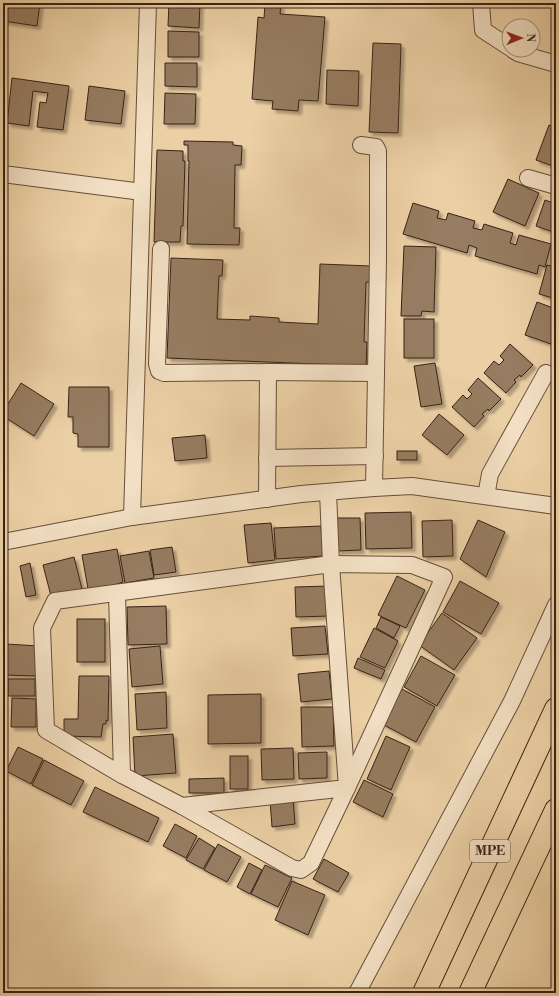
<svg xmlns="http://www.w3.org/2000/svg" width="559" height="996" viewBox="0 0 559 996" font-family="'Libre Bodoni',serif">
<defs>
<filter id="shadow"><feDropShadow dx="3.5" dy="3.5" stdDeviation="1" flood-color="#0004"/></filter>
</defs>
<rect width="100%" height="100%" fill="#ecd0a5"/>
<filter id="stains"><feTurbulence type="fractalNoise" baseFrequency=".005" numOctaves="4"/><feColorMatrix values="0 0 0 0 .2 0 0 0 0 .09 0 0 0 0 .02 0 0 0 .5 -.17"/></filter>
<radialGradient id="worn" r=".72"><stop offset=".6" stop-color="#630" stop-opacity="0"/><stop offset="1" stop-color="#630" stop-opacity=".3"/></radialGradient>
<g fill="#967c60" stroke="#392215" filter="url(#shadow)">
<path d="M3,3H40L37,26L3,21Z"/>
<path d="M169,3H200L199,28L168,26Z"/>
<path d="M265,4L281,5L280,14L325,17L318,101L299,100L298,111L272,109L273,101L252,99L258,17L264,18Z"/>
<path d="M168,31L199,32V57H168Z"/>
<path d="M373,43L401,44L398,133L369,132Z"/>
<path d="M165,63H197V87L165,86Z"/>
<path d="M327,70L359,71L358,106L326,104Z"/>
<path d="M12,78L69,86L63,130L37,127L40,102L46,103L48,93L33,91L29,126L7,123Z"/>
<path d="M89,86L125,91L121,124L85,120Z"/>
<path d="M165,93L196,94L195,124H164Z"/>
<path d="M549,125L556,128V167L536,160Z"/>
<path d="M184,141L233,142V145L242,146L241,165H235L234,228H240L239,245L187,244L189,161H188V145H184Z"/>
<path d="M157,150L183,151V161H185L183,226H181L180,242H154Z"/>
<path d="M508,179L539,193L525,226L493,212Z"/>
<path d="M545,200L556,204V233L536,226Z"/>
<path d="M413,203L439,211L437,218L446,220L448,213L475,221L473,228L482,230L484,224L513,233L510,243L516,245L519,235L551,244L545,267L539,265L537,274L475,256L477,248L469,245L467,253L403,234Z"/>
<path d="M404,246L436,247L434,312L422,311L421,316H401Z"/>
<path d="M171,258L223,260L222,276H219L217,319L250,320V316L279,318V322L318,324L320,264L371,266L370,282H366L364,342H367L366,366L167,358Z"/>
<path d="M547,265L556,267V299L539,294Z"/>
<path d="M537,302L556,309V330L551,344L525,335Z"/>
<rect x="404" y="319" width="30" height="39"/>
<path d="M510,344L533,365L521,377L520,375L514,380L516,382L506,393L484,373L494,361L499,365L504,360L500,356Z"/>
<path d="M435,363L442,404L421,407L414,366Z"/>
<path d="M478,378L501,399L489,411L488,409L482,414L484,416L474,427L452,407L463,395L467,399L472,394L468,390Z"/>
<path d="M21,383L54,404L34,436L3,416V412Z"/>
<path d="M69,387H109V447H78V434L73,433V417H68Z"/>
<path d="M439,414L464,435L447,455L422,435Z"/>
<path d="M205,435L207,458L175,461L172,438Z"/>
<rect x="397" y="451" width="20" height="9"/>
<path d="M411,512L412,548L366,549L365,513Z"/>
<path d="M336,518H360L361,550L337,551Z"/>
<path d="M452,520L453,556L423,557L422,521Z"/>
<path d="M478,520L505,532L486,577L460,559Z"/>
<path d="M271,523L275,560L248,563L244,525Z"/>
<path d="M321,526L323,556L276,559L274,528Z"/>
<path d="M172,547L176,572L154,575L150,550Z"/>
<path d="M117,549L123,582L108,587L88,589L82,555Z"/>
<path d="M149,551L154,578L125,583L120,556Z"/>
<path d="M74,557L82,589L51,596L43,565Z"/>
<path d="M30,563L36,595L26,597L20,566Z"/>
<path d="M397,576L425,590L406,628L378,615Z"/>
<path d="M460,581L499,603L481,634L443,612Z"/>
<path d="M328,586L329,616L296,617L295,587Z"/>
<path d="M166,606L167,644L128,645L127,607Z"/>
<path d="M442,613L477,638L454,670L419,645Z"/>
<path d="M381,617L400,626L394,638L376,628Z"/>
<rect x="77" y="619" width="28" height="43"/>
<path d="M325,626L328,654L293,656L291,628Z"/>
<path d="M374,628L398,641L385,668L360,657Z"/>
<path d="M6,644L39,646L37,676L5,675Z"/>
<path d="M160,646L163,684L132,687L129,649Z"/>
<path d="M421,656L455,675L437,706L404,687Z"/>
<path d="M358,658L385,670L381,679L354,668Z"/>
<path d="M329,671L332,699L301,702L298,674Z"/>
<path d="M79,676H109L108,721L106,720V724H103L101,737L64,736V719H78Z"/>
<rect x="8" y="679" width="27" height="17"/>
<path d="M402,689L435,707L416,742L382,724Z"/>
<path d="M166,692L167,728L137,730L135,694Z"/>
<path d="M261,694V743L208,744V695Z"/>
<path d="M12,698L36,699V727H11Z"/>
<path d="M301,707H333L334,746L302,747Z"/>
<path d="M173,734L176,773L135,776L133,737Z"/>
<path d="M386,736L410,747L391,790L367,779Z"/>
<path d="M18,747L43,759L31,784L6,771Z"/>
<path d="M293,748L294,779L262,780L261,749Z"/>
<path d="M327,752V778L299,779L298,753Z"/>
<rect x="230" y="756" width="18" height="33"/>
<path d="M44,760L84,781L71,805L32,785Z"/>
<path d="M224,778V793H189V779Z"/>
<path d="M364,780L393,794L383,817L353,802Z"/>
<path d="M95,787L159,818L148,842L83,812Z"/>
<path d="M293,798L295,824L272,827L270,800Z"/>
<path d="M175,824L197,836L186,858L163,846Z"/>
<path d="M199,838L215,848L203,869L186,860Z"/>
<path d="M218,844L241,857L227,882L204,870Z"/>
<path d="M324,859L349,873L338,892L313,879Z"/>
<path d="M249,863L262,870L250,894L237,887Z"/>
<path d="M265,865L292,878L278,907L251,894Z"/>
<path d="M292,881L325,895L308,935L275,920Z"/>
</g>
<g fill="none" stroke-linecap="round" stroke-linejoin="round">
<defs>
<g id="minor">
<path d="M481,3L483,30L509,47"/>
<path d="M513,50L518,53L556,64"/>
<path d="M361,145L376,147L378,151V258L374,488"/>
<path d="M3,174L142,192"/>
<path d="M528,178L556,186"/>
<path d="M161,249L157,364L159,371L164,373L268,372L376,373"/>
<path d="M267,458L375,456"/>
<path d="M486,496L490,474L546,373"/>
<path d="M267,499L268,372"/>
<path d="M132,517L148,3"/>
<path d="M3,542L132,517L301,494L374,488L412,486L556,506"/>
<path d="M331,564L412,565L444,577L347,788L311,863L301,870L292,868L182,806L122,775L46,730L42,628L55,601Z"/>
<path d="M117,594L122,775"/>
<path d="M182,806L347,788L331,564L328,492"/>
<path d="M357,993L512,701L556,605"/>
</g>
<g id="highway">
<path d="M424,993L556,709"/>
<path d="M470,993L556,810"/>
</g>
</defs>
<use href="#minor" stroke="#664e39" stroke-width="18"/>
<use href="#highway" stroke="#392215" stroke-width="24"/>
<use href="#minor" stroke="#f3e0c4" stroke-width="16"/>
<use href="#highway" stroke="#ecd0a5" stroke-width="22"/>
</g>
<g text-anchor="middle" dominant-baseline="central" stroke-width="4" stroke-linejoin="round" paint-order="stroke">
<rect fill="#f3e0c4" stroke="#715b4a" stroke-width="1" x="470" y="840" width="40" height="22" rx="3"/>
<g font-size="13" font-weight="bold" fill="#392215">
<text x="490" y="851">MPE</text>
</g>
</g>
<rect width="559" height="996" fill="none" stroke="#ecd0a5" stroke-width="16"/>
<rect x="4" y="4" width="551" height="988" fill="none" stroke="#392215" stroke-width="2"/>
<rect x="8" y="8" width="543" height="980" fill="none" stroke="#392215"/>
<g transform="translate(521 38) rotate(89)"><circle r="19" fill="#f3e0c4" stroke="#a9947e"/>
<path d="M0-3L7 15L0 10L-7 15Z" fill="#8f2418"/>
<text y="-6" font-size="11" font-weight="bold" text-anchor="middle" fill="#392215">N</text>
</g>
<rect width="100%" height="100%" filter="url(#stains)"/>
<rect width="100%" height="100%" fill="url(#worn)"/>
</svg>
